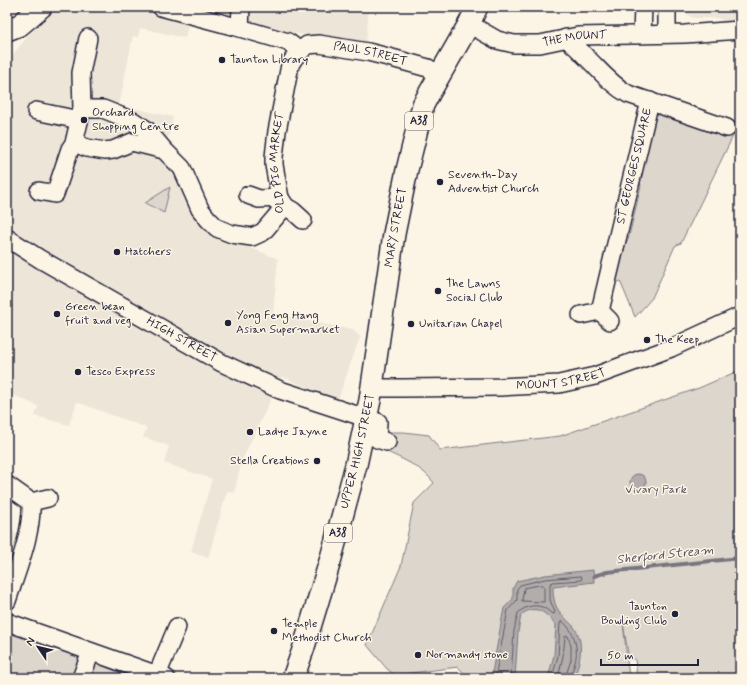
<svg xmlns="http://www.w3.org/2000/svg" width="747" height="685" viewBox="0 0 747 685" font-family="Mynerve,sans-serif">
<rect width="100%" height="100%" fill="#fcf5e5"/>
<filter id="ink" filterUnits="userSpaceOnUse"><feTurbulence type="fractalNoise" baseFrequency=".025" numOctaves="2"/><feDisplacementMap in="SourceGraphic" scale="8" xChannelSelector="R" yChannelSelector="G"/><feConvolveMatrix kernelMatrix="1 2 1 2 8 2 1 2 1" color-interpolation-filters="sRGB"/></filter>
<g filter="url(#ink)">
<g fill="#ece5d8">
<path d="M53,7H369L366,42L298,34L192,9L185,38L140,28L138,37L133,36L119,105L173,117L167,143L220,235L278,259L273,314L353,330L360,337L337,402L282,376L242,460L234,493L227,491L208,558L191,551L212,479L164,463L169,446L143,437L147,428L77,402L69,425L35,416L38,406L7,392V62L35,27Z"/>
<path d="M677,7H740V23L724,24L723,21L718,18H694L689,16L683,8H677Z"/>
<path d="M7,519L16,536L7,565Z"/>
</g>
<g fill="#dcd6cc" stroke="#7f7c84">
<path d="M662,111L733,136L681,243L675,246L652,298L635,317L620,281L613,284L623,244L628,240L641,186L639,180L654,115Z"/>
<path d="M170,187L164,213L145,203Z"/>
<path d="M740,370V678H637L635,659H629L623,623L629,678H469L458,667L395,675L387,669L367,645L401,566L414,503L434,483C423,467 402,459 385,451L390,432H404L429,435L440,450L560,436L699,388Z"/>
<path d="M7,630L62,649L133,678H7Z"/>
</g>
<g fill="#b2adab" stroke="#78757e">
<circle cx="638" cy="482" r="8"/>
<path d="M593,570L594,582L553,587C553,591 553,595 554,599C556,612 566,618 574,627C585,642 580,662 574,678H548L554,655L556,625C546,613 536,603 521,615L518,632L515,678H491L504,608L513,599V588L517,581L545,575Z"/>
</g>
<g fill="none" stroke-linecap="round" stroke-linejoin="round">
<g stroke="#5c5a68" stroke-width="1">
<path d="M542,585L544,586V602L522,601L524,588Z"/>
<path d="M495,678L508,610L517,600V589L520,585L545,579L581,576L582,578L581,580L553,582L550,584V600L555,612L554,614C550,613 549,611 546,609C537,603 525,606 518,613L514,631L511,678"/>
<path d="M552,678L558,656L560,623L562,621C574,630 579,648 575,662C574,668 571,673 570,678"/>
<path d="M558,678L563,656L565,637L566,635L568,636L571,646V660L565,678"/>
</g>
<path stroke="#78757e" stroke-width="4" d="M594,576L607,572L740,558"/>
<defs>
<g id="minor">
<path d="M161,7L240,28L288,42L300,51"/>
<path d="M667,7V34"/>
<path id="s1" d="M469,24L497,40L514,44H540L578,36L685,34L740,30"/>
<path d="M240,28L241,7"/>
<path d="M642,34L643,7"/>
<path d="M566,38C573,44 579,49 585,56C599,69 610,84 628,94L727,128"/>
<path d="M82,109L81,73L88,38"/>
<path d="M36,111L79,120"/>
<path id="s2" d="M164,150L132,142L113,150L105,151L87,148L74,143L82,109H103L133,121L147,130L164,150L182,168L200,209L208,219L217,228L232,234L252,237L263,232L280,212V198L274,165V157L277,131L290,65L294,58L307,45L319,44L368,52L388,57L428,68L439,75"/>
<path d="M39,191L55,194L70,149L74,143"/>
<path d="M248,195L259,199L280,198L286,207L293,211L303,220"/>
<path id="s3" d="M7,238L40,259L222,363L280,390L378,422L377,439L387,442"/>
<path id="s4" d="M600,311L650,101"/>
<path d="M581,315L600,311L610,321"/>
<path id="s5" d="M372,385L383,388H404L500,387L559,384L595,376L671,348L740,316"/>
<path d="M7,485L31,502"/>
<path d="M7,601C16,573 33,532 31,502L48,498"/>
<path d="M7,622L166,678"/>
<path d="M157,675L177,627"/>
<path d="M81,678L91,652"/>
</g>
<g id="major">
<path d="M7,30L20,25L41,7"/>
<path id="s6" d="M293,678L303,650L331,558L356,465L370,400L394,234L407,170L423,105L430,92L469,24L477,7"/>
</g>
</defs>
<use href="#minor" stroke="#22223b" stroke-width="20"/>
<use href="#major" stroke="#22223b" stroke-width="24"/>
<use href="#minor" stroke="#fcf5e5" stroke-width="17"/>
<use href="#major" stroke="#fcf5e5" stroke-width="21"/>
</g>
</g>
<g fill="#22223b" stroke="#fcf5e5" stroke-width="1.5">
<circle cx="222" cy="60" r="4"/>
<circle cx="84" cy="120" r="4"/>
<circle cx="440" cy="182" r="4"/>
<circle cx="117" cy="252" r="4"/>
<circle cx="438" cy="291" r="4"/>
<circle cx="57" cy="314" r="4"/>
<circle cx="228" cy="323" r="4"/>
<circle cx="411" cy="324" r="4"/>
<circle cx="647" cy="340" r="4"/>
<circle cx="78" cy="372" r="4"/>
<circle cx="250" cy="432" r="4"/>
<circle cx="317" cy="461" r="4"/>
<circle cx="675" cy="614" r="4"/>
<circle cx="274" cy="631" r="4"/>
<circle cx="418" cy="655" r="4"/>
</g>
<g text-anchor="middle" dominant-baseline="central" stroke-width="3" stroke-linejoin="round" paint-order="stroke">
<g fill="#fcf5e5" stroke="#63616e" stroke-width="1">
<rect x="405" y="112" width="28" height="18" rx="3"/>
<rect x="324" y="524" width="28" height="18" rx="3"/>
</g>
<g font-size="11" font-weight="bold" fill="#22223b">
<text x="419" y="121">A38</text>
<text x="338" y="533">A38</text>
</g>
<g font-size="12" fill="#22223b" stroke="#fcf5e5">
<text stroke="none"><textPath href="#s1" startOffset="111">THE MOUNT</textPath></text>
<text stroke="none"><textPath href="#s2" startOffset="635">PAUL STREET</textPath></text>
<text stroke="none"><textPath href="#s2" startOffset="445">OLD PIG MARKET</textPath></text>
<text stroke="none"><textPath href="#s4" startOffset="149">ST GEORGES SQUARE</textPath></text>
<text stroke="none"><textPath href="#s6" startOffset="463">MARY STREET</textPath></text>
<text stroke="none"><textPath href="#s3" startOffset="202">HIGH STREET</textPath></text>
<text stroke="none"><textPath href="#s5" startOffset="190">MOUNT STREET</textPath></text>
<text stroke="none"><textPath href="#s6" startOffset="236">UPPER HIGH STREET</textPath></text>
</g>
<g font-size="12" fill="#22223b" stroke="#fcf5e5" text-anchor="start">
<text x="230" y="60">Taunton Library</text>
<text x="92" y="113">Orchard<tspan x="92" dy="14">Shopping Centre</tspan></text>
<text x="448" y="175">Seventh-Day<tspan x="448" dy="14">Adventist Church</tspan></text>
<text x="125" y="252">Hatchers</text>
<text x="446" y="284">The Lawns<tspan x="446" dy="14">Social Club</tspan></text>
<text x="65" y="307">Green bean<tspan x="65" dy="14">fruit and veg</tspan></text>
<text x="236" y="316">Yong Feng Hang<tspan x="236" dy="14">Asian Supermarket</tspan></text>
<text x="419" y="324">Unitarian Chapel</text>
<text x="655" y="340">The Keep</text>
<text x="86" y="372">Tesco Express</text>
<text x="258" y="432">Ladye Jayne</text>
<text x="309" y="461" text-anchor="end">Stella Creations</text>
<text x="667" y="607" text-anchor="end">Taunton<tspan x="667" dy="14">Bowling Club</tspan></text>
<text x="282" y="624">Temple<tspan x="282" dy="14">Methodist Church</tspan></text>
<text x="426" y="655">Normandy stone</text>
</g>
<g font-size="12" fill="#504f5f" stroke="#fcf5e5">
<text x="656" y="490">Vivary Park</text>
</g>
<g font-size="13" font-style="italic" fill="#545362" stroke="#fcf5e5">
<text transform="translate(665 555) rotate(-6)">Sherford Stream</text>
</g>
</g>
<rect width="747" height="685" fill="none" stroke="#fcf5e5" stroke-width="24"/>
<rect x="12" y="12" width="723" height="661" fill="none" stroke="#22223b" stroke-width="1.5" filter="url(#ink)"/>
<g transform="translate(38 647) rotate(305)" stroke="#fcf5e5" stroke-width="3" paint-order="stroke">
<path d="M0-3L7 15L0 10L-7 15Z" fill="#22223b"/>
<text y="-6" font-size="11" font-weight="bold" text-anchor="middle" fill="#22223b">N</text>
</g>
<path d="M601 659v6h97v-6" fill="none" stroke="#22223b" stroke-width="2"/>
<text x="607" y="659" font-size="12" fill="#22223b" stroke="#fcf5e5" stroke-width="3" paint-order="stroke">50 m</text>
</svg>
